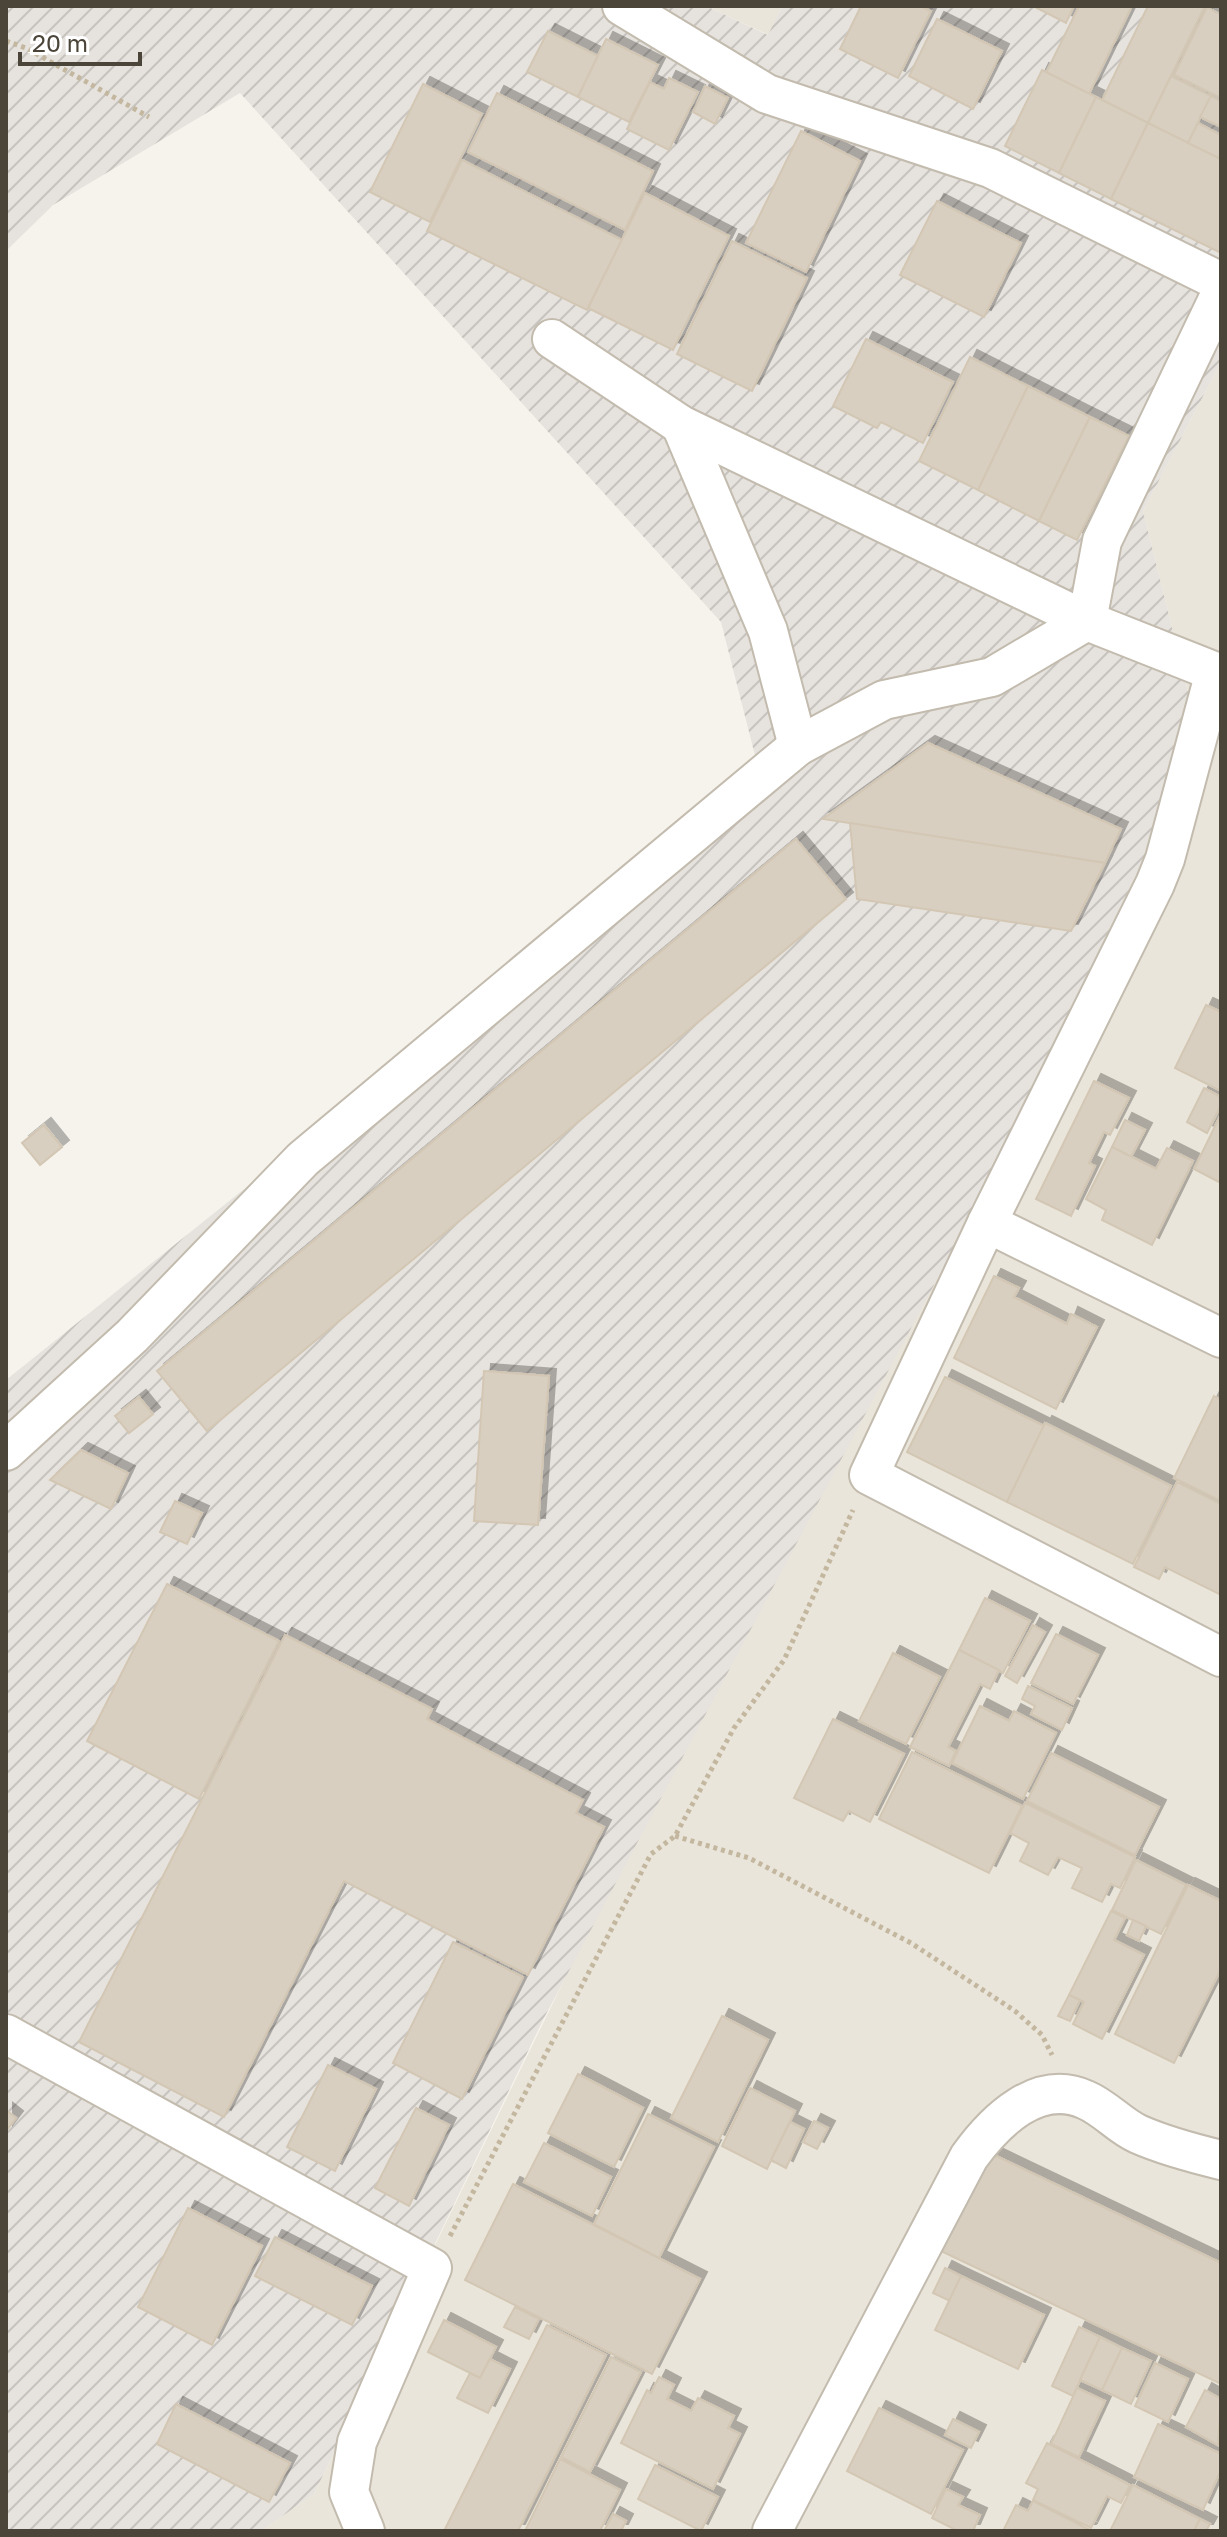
<svg xmlns="http://www.w3.org/2000/svg" width="1227" height="2537" viewBox="0 0 1227 2537" font-family="'Golos Text',sans-serif">
<defs>
<pattern id="industrial-furrows" width="10" height="10" patternUnits="userSpaceOnUse" patternTransform="scale(2)"><rect width="10" height="10" fill="#e6e2dd"/><path d="M-1 1l2-2M0 10L10 0M9 11l2-2" fill="none" stroke="#c7c3be"/></pattern>
<filter id="shadow"><feDropShadow dx="7" dy="-7" stdDeviation="0" flood-color="#0004"/></filter>
</defs>
<rect width="100%" height="100%" fill="#f6f3ec"/>
<g fill="#eae5da">
<path d="M706,6H782L769,35Z"/>
<path d="M1221,362V2531H261L314,2494L1189,696L1143,511Z"/>
</g>
<path fill="url(#industrial-furrows)" d="M6,6H706L768,35L782,6H1221V362L1143,511L1189,696L1158,864L544,2018L314,2494L261,2531H6V1380L760,775L721,622L240,93L53,205L6,251Z"/>
<g fill="#d8cfc1" stroke="#d3c7b4" stroke-width="2" filter="url(#shadow)">
<path d="M861,6H920L931,11L898,78L840,49Z"/>
<path d="M1033,6H1074L1066,23Z"/>
<path d="M1079,6H1132L1089,94L1046,73Z"/>
<path d="M1148,6H1205L1148,123L1102,100Z"/>
<path d="M1207,7L1221,15V98L1174,75Z"/>
<path d="M937,19L1002,51L973,109L909,76Z"/>
<path d="M548,31L598,56L578,97L527,72Z"/>
<path d="M606,39L658,65L629,122L578,97Z"/>
<path d="M1042,70L1096,97L1059,173L1005,146Z"/>
<path d="M1171,76L1211,96L1188,143L1148,123Z"/>
<path d="M669,78L698,92L669,150L627,129L650,82L664,89Z"/>
<path d="M423,84L482,114L430,222L370,192Z"/>
<path d="M705,86L728,98L715,124L693,112Z"/>
<path d="M497,93L653,171L625,230L468,152Z"/>
<path d="M1211,96L1221,101V127L1200,117Z"/>
<path d="M1096,97L1148,123L1111,199L1059,173Z"/>
<path d="M1148,123L1221,159V253L1111,199Z"/>
<path d="M1198,123L1221,135V159L1188,143Z"/>
<path d="M801,131L860,161L806,272L746,243Z"/>
<path d="M462,160L622,240L587,310L427,231Z"/>
<path d="M645,193L729,236L673,350L588,308Z"/>
<path d="M937,201L1021,243L984,317L900,275Z"/>
<path d="M732,241L807,278L752,391L677,354Z"/>
<path d="M866,339L953,382L923,443L881,422L877,428L833,406Z"/>
<path d="M970,357L1028,386L978,490L919,461Z"/>
<path d="M1028,386L1090,417L1039,521L978,490Z"/>
<path d="M1090,417L1129,436L1077,540L1039,521Z"/>
<path d="M928,743L1121,829L1105,863L823,819Z"/>
<path d="M850,823L1105,863L1071,931L857,899Z"/>
<path d="M796,839L846,899L207,1431L157,1371Z"/>
<path d="M1206,1005L1221,1012V1091L1175,1068Z"/>
<path d="M1094,1081L1129,1098L1110,1135L1104,1132L1089,1163L1095,1166L1071,1216L1036,1199Z"/>
<path d="M1204,1088L1221,1097V1105L1207,1133L1187,1122Z"/>
<path d="M1221,1114V1183L1194,1169Z"/>
<path d="M1125,1120L1145,1130L1131,1157L1112,1147Z"/>
<path d="M44,1125L62,1147L40,1165L22,1143Z"/>
<path d="M1112,1147L1156,1169L1167,1148L1193,1161L1152,1245L1102,1220L1106,1210L1086,1199Z"/>
<path d="M994,1276L1019,1288L1014,1297L1067,1324L1071,1314L1097,1327L1056,1409L954,1358Z"/>
<path d="M484,1371L549,1376L538,1525L474,1521Z"/>
<path d="M945,1377L1044,1426L1007,1502L907,1452Z"/>
<path d="M1214,1396L1221,1400V1501L1174,1478Z"/>
<path d="M139,1397L153,1414L129,1433L115,1416Z"/>
<path d="M1045,1423L1171,1486L1133,1564L1007,1502Z"/>
<path d="M81,1450L128,1473L111,1509L50,1480Z"/>
<path d="M1177,1482L1221,1504V1595L1165,1567L1159,1579L1134,1567Z"/>
<path d="M175,1501L202,1513L187,1544L160,1532Z"/>
<path d="M167,1584L279,1641L199,1799L87,1741Z"/>
<path d="M985,1598L1030,1621L1003,1673L959,1650Z"/>
<path d="M1033,1625L1045,1632L1017,1683L1005,1676Z"/>
<path d="M1056,1634L1098,1655L1073,1704L1031,1683Z"/>
<path d="M285,1635L432,1709L427,1719L583,1800L576,1813L604,1827L528,1975L344,1881L224,2117L79,2042Z"/>
<path d="M959,1650L999,1670L990,1689L980,1684L948,1747L956,1751L949,1766L910,1747Z"/>
<path d="M893,1653L940,1677L906,1744L859,1721Z"/>
<path d="M1028,1686L1072,1708L1062,1730L1031,1714L1035,1706L1022,1699Z"/>
<path d="M980,1706L1009,1721L1014,1711L1056,1733L1023,1799L952,1763Z"/>
<path d="M833,1719L904,1754L870,1822L849,1811L843,1821L794,1798Z"/>
<path d="M912,1752L1022,1806L989,1873L879,1819Z"/>
<path d="M1051,1753L1159,1807L1135,1855L1027,1801Z"/>
<path d="M1025,1803L1135,1857L1120,1888L1111,1884L1102,1902L1072,1888L1082,1868L1058,1857L1048,1875L1020,1861L1029,1843L1010,1833Z"/>
<path d="M1136,1860L1186,1885L1161,1934L1112,1910Z"/>
<path d="M1188,1885L1221,1901V1969L1174,2063L1115,2034Z"/>
<path d="M1111,1911L1125,1918L1114,1940L1144,1955L1102,2039L1073,2024L1084,2002L1069,1995Z"/>
<path d="M1133,1920L1146,1926L1139,1941L1127,1935Z"/>
<path d="M453,1942L523,1977L462,2099L393,2063Z"/>
<path d="M1069,1995L1080,2000L1070,2021L1058,2016Z"/>
<path d="M722,2016L768,2040L718,2142L671,2118Z"/>
<path d="M328,2065L376,2089L335,2171L287,2147Z"/>
<path d="M578,2074L643,2108L614,2167L548,2133Z"/>
<path d="M750,2088L795,2111L767,2169L722,2146Z"/>
<path d="M416,2108L449,2125L409,2206L375,2188Z"/>
<path d="M6,2110L16,2118L6,2131Z"/>
<path d="M648,2114L714,2147L659,2258L594,2224Z"/>
<path d="M814,2121L828,2128L817,2149L803,2142Z"/>
<path d="M790,2122L804,2129L786,2168L771,2160Z"/>
<path d="M544,2143L611,2177L592,2216L524,2182Z"/>
<path d="M988,2152L1221,2263V2384L941,2251Z"/>
<path d="M513,2184L700,2279L652,2374L465,2280Z"/>
<path d="M188,2208L262,2246L212,2345L138,2307Z"/>
<path d="M275,2237L372,2286L352,2325L255,2276Z"/>
<path d="M945,2268L961,2276L950,2301L933,2293Z"/>
<path d="M961,2276L1044,2315L1018,2369L935,2330Z"/>
<path d="M515,2307L539,2319L529,2339L504,2327Z"/>
<path d="M444,2320L496,2347L480,2378L428,2352Z"/>
<path d="M547,2325L606,2355L518,2531H444Z"/>
<path d="M1079,2327L1100,2337L1073,2396L1052,2386Z"/>
<path d="M1100,2337L1122,2348L1102,2390L1080,2380Z"/>
<path d="M1122,2348L1151,2361L1131,2404L1102,2390Z"/>
<path d="M611,2357L641,2372L590,2472L561,2457Z"/>
<path d="M490,2359L510,2369L488,2413L457,2398L470,2373L480,2378Z"/>
<path d="M1155,2363L1188,2379L1168,2422L1135,2406Z"/>
<path d="M659,2377L674,2385L667,2399L691,2411L698,2398L734,2416L728,2428L740,2434L713,2489L621,2443L647,2390L651,2393Z"/>
<path d="M1077,2388L1105,2401L1079,2457L1051,2444Z"/>
<path d="M1205,2390L1221,2399L1218,2445L1186,2427Z"/>
<path d="M176,2404L290,2463L269,2502L157,2444Z"/>
<path d="M879,2408L963,2450L931,2514L847,2471Z"/>
<path d="M953,2419L979,2432L971,2448L945,2435Z"/>
<path d="M1158,2424L1221,2454V2470L1203,2510L1134,2477Z"/>
<path d="M1047,2443L1130,2485L1121,2503L1107,2496L1091,2528L1033,2500L1038,2489L1026,2483Z"/>
<path d="M560,2459L620,2490L600,2531H525Z"/>
<path d="M655,2465L718,2497L701,2531L638,2499Z"/>
<path d="M1133,2485L1200,2519L1194,2531H1110Z"/>
<path d="M946,2489L963,2497L958,2505L980,2515L973,2531H958L932,2518Z"/>
<path d="M1033,2501L1090,2530L1089,2531H1003L1016,2505L1028,2511Z"/>
<path d="M613,2514L626,2521L621,2531H604Z"/>
<path d="M1200,2519L1210,2524L1206,2531H1194Z"/>
</g>
<g fill="none" stroke-linecap="round" stroke-linejoin="round">
<defs>
<g id="street">
<path d="M622,6L767,94L990,168L1221,282"/>
<path d="M552,339L681,425L1087,621L1221,674"/>
<path d="M681,425L768,631L798,746"/>
<path d="M1215,672L1165,859L1155,884L987,1223L869,1475L1221,1657"/>
<path d="M987,1223L1221,1338"/>
<path d="M6,1451L132,1336L303,1159L798,746L884,700L992,677L1087,621L1102,541L1221,293"/>
<path d="M6,2034L432,2268L357,2442L349,2492L365,2531"/>
<path d="M772,2531L969,2157C995,2121 1038,2078 1086,2100C1105,2108 1120,2126 1138,2134C1165,2146 1192,2153 1221,2160"/>
</g>
</defs>
<use href="#street" stroke="#c2bbae" stroke-width="42"/>
<g stroke="#c4b79f" stroke-width="5" stroke-dasharray="4 4" stroke-linecap="butt">
<path d="M6,41L26,48L149,117"/>
<path d="M675,1836L749,1858L911,1943L1015,2011L1042,2035L1052,2055"/>
<path d="M450,2236L651,1854L675,1836L734,1728L784,1660L853,1510"/>
</g>
<use href="#street" stroke="#fff" stroke-width="38"/>
</g>
<rect width="1227" height="2537" fill="none" stroke="#4b4439" stroke-width="16"/>
<path d="M20 52v12h120v-12" fill="none" stroke="#4b4439" stroke-width="4"/>
<text x="32" y="52" font-size="24" fill="#4b4439" stroke="#ffffff" stroke-width="6" paint-order="stroke">20 m</text>
</svg>
